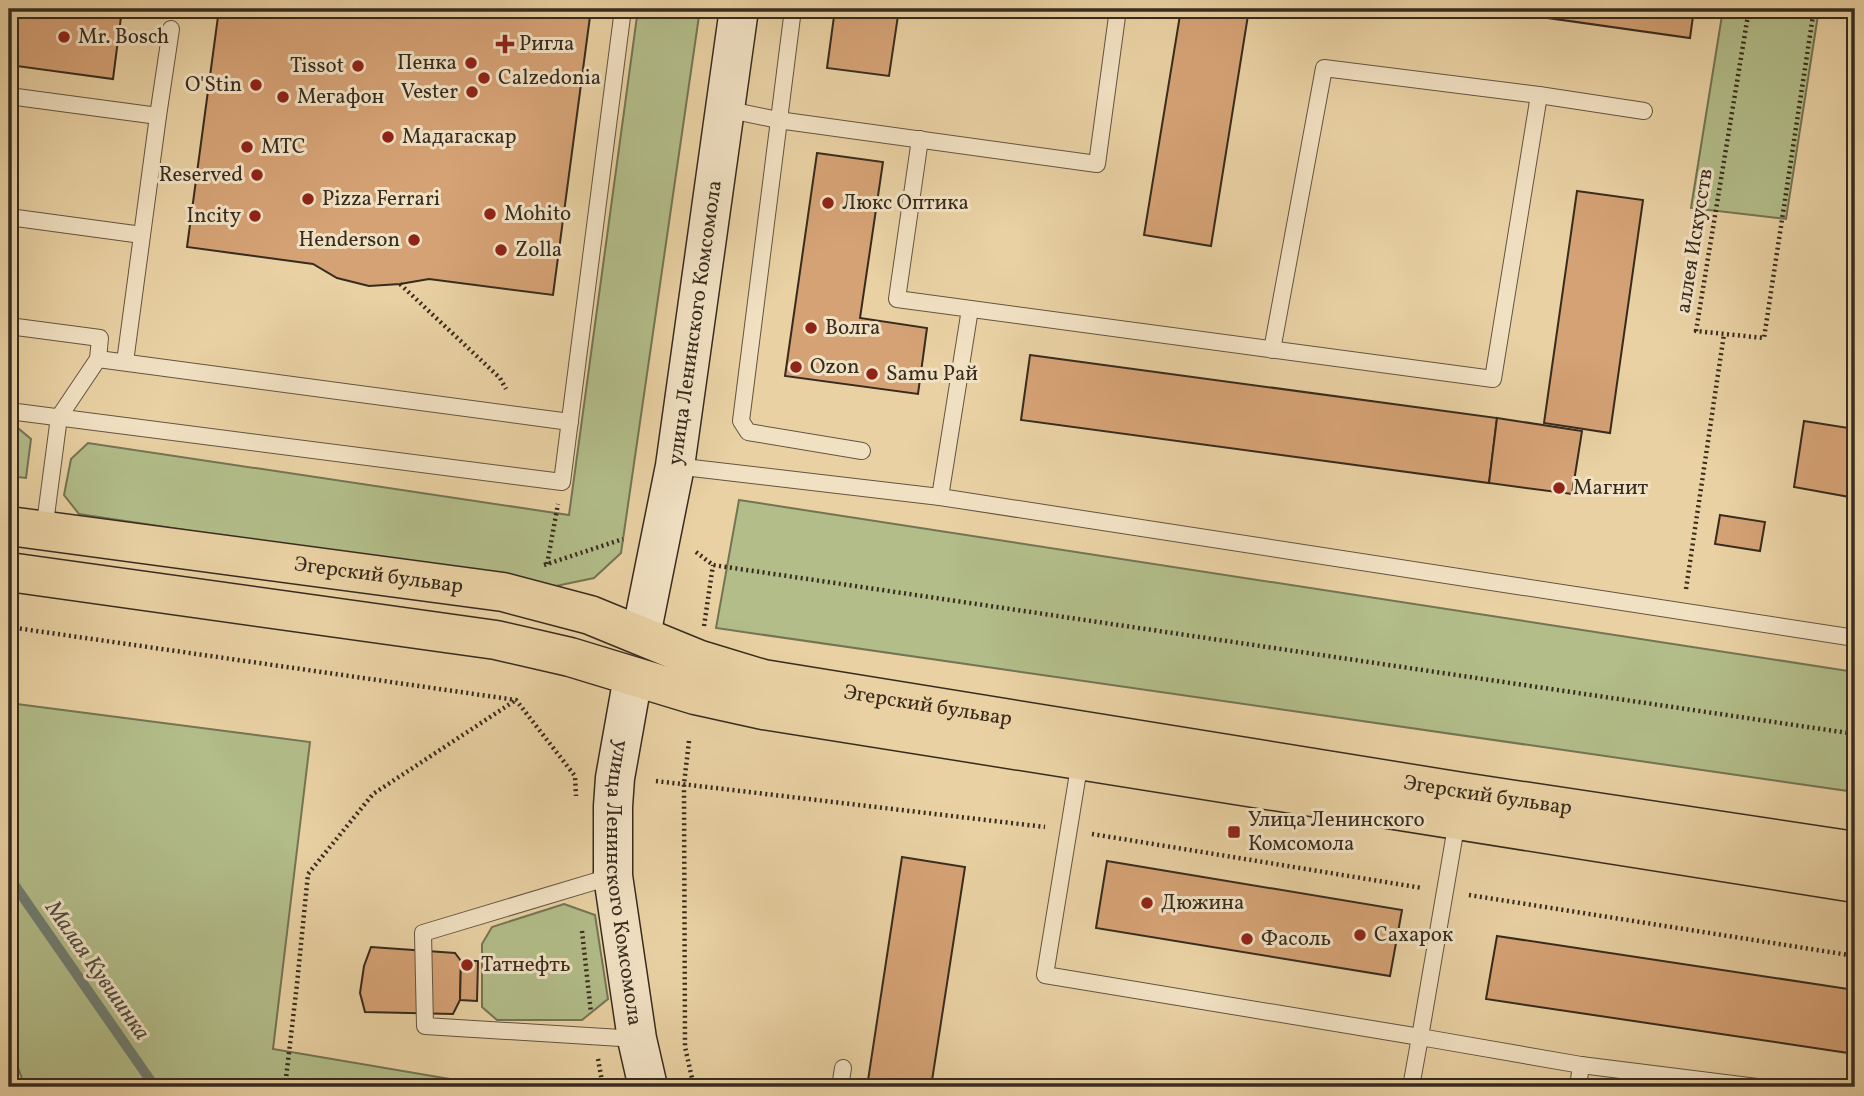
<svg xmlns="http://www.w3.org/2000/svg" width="1864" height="1096" viewBox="0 0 1864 1096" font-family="Vollkorn,serif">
<rect width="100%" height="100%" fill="#e9d1a3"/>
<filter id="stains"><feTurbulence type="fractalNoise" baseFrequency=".00286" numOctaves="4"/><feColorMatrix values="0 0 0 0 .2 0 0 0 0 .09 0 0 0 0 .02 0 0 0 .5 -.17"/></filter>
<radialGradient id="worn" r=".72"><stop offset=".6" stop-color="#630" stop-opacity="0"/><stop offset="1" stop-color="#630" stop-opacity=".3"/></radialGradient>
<g fill="#b2bd89" stroke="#747454" stroke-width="2">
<path d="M638,9H700L621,553L594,578L556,586L79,514L64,495L71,459L88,443L569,515Z"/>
<path d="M1723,9H1819L1786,219L1691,208Z"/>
<path d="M9,428L19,429L31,439L26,478L9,476Z"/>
<path d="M739,500L1855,672V792L716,628Z"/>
<path d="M9,703L310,742L273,1049L497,1087H25L9,1043Z"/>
<path d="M564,904L595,915L608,999L582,1020H497L482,1007V944L492,927Z"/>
</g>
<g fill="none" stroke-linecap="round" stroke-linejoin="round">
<path stroke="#717e73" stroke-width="10" d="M9,877L155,1087"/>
</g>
<g fill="#d5a275" stroke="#372b1f" stroke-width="2">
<path d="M9,9H122L113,79L9,65Z"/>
<path d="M219,9H591L553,295L429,279L400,284L369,286L337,278L313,264L187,247Z"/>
<path d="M835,9H899L889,76L827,68Z"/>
<path d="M1181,9H1249L1211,246L1144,235Z"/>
<path d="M1484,9H1694L1690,38Z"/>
<path d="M817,153L883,162L860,318L927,328L918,394L785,376Z"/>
<path d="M1577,191L1643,200L1610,433L1544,423Z"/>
<path d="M1030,355L1497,418L1489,483L1021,420Z"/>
<path d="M1497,418L1582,431L1572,494L1489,483Z"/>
<path d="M1804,421L1855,429V498L1794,487Z"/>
<path d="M1720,515L1765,522L1760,551L1715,544Z"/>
<path d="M902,857L965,867L931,1087H867Z"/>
<path d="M1107,861L1402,910L1390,976L1096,928Z"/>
<path d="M1497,936L1855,990V1054L1486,999Z"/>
<path d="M371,947L455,953L461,961L460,1000L453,1014L365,1012L360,993L364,966Z"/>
<path d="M461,961H478L477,1001L460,1000Z"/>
</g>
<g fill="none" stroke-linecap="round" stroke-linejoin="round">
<defs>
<g id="service">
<path d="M793,9L741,421L748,432L862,451"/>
<path d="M9,96L158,116"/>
<path d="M725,109L778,120L1097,164L1118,9"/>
<path d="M920,139L897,299L1493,379L1539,95"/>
<path d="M9,217L142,235"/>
<path d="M9,326L100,338L98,359L59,417L44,531"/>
<path d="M1272,350L1324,68L1539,95L1644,111"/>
<path d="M98,359L570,422"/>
<path d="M125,362L158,116L171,29"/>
<path d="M9,411L562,482L623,9"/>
<path d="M675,466L940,497L1855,638"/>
<path d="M940,497L970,309"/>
<path d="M1080,761L1045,975L1420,1037L1457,821"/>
<path d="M613,876L423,933L425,1026L637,1039"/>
<path d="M840,1087L843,1068"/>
<path d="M1411,1087L1420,1037L1581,1065L1757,1087"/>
<path d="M1578,1087L1581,1065"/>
</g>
<g id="secondary">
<path id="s1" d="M641,635L675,466L739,9"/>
<path id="s2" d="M633,677L615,778L613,806V876L637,1039L648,1087"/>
</g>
<g id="primary">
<path id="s3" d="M9,526L503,592L590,615L700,660L763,679L1462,792L1855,851"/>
<path d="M9,572L496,640L570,657L695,695L763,710L1855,883"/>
</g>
</defs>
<use href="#service" stroke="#645440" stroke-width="18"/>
<use href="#secondary" stroke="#372b1f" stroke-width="41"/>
<use href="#primary" stroke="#372b1f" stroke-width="41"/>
<g stroke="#372b1f" stroke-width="4.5" stroke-dasharray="2 3.5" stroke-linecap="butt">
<path d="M1749,9L1696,331L1764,338L1814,9"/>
<path d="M400,284L500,378L506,389"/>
<path d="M696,552L713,565L1855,734"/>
<path d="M547,564L558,504"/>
<path d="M544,565L623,539"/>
<path d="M1686,589L1724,334"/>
<path d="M704,626L713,565"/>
<path d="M9,627L516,700L575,776L576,796"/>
<path d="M689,741L684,784L685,1047L694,1087"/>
<path d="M656,781L1045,827"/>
<path d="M1092,834L1422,888"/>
<path d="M1469,895L1855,956"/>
<path d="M582,931L591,1013"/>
<path d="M598,1059L603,1087"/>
<path d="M285,1087L297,984L308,874L373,794L516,700"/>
</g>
<use href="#service" stroke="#f1e1c3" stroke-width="16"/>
<use href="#secondary" stroke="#f1e1c3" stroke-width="38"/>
<use href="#primary" stroke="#e9d1a3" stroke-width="38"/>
</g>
<g fill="#8f2418" stroke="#f1e1c3" stroke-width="2.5">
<circle cx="64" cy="37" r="7"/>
<path d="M501.5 33.5h7v7h7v7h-7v7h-7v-7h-7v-7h7z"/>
<circle cx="471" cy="63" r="7"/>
<circle cx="358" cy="66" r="7"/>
<circle cx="484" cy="78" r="7"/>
<circle cx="256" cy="85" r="7"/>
<circle cx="472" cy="92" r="7"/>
<circle cx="283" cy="97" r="7"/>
<circle cx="388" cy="137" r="7"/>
<circle cx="247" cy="147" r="7"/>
<circle cx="257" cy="175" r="7"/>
<circle cx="308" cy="199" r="7"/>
<circle cx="828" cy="203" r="7"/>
<circle cx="490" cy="214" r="7"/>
<circle cx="255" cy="216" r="7"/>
<circle cx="414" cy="240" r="7"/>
<circle cx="501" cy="250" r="7"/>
<circle cx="811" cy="328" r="7"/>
<circle cx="796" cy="367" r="7"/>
<circle cx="872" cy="374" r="7"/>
<circle cx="1559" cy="488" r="7"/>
<rect x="1227" y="825" width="14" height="14" rx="3.5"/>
<circle cx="1147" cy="903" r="7"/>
<circle cx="1360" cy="935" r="7"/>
<circle cx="1247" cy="939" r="7"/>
<circle cx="467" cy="965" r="7"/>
</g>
<g text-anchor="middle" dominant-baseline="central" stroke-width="6" stroke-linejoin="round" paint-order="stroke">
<g font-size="21" fill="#372b1f" stroke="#f1e1c3" text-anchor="start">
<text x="78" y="37">Mr. Bosch</text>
<text x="519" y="44">Ригла</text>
<text x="457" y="63" text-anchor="end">Пенка</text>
<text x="344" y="66" text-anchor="end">Tissot</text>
<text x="498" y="78">Calzedonia</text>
<text x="242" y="85" text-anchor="end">O'Stin</text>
<text x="458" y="92" text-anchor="end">Vester</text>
<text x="297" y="97">Мегафон</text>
<text x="402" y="137">Мадагаскар</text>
<text x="261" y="147">МТС</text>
<text x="243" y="175" text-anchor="end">Reserved</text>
<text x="322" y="199">Pizza Ferrari</text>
<text x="842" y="203">Люкс Оптика</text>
<text x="504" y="214">Mohito</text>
<text x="241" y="216" text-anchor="end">Incity</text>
<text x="400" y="240" text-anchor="end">Henderson</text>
<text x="515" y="250">Zolla</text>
<text x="825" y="328">Волга</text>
<text x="810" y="367">Ozon</text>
<text x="886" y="374">Samu Рай</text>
<text x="1573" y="488">Магнит</text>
<text x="1248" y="820">Улица Ленинского<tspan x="1248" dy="24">Комсомола</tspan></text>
<text x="1161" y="903">Дюжина</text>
<text x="1374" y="935">Сахарок</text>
<text x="1261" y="939">Фасоль</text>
<text x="481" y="965">Татнефть</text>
</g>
<g font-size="21" fill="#372b1f" stroke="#f1e1c3">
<text transform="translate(1695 241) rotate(-81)">аллея Искусств</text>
<text stroke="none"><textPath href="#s1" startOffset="317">улица Ленинского Комсомола</textPath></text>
<text stroke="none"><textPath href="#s3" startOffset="373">Эгерский бульвар</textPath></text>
<text stroke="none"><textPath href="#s3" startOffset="940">Эгерский бульвар</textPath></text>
<text stroke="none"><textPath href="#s3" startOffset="1507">Эгерский бульвар</textPath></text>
<text stroke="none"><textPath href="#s2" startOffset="208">улица Ленинского Комсомола</textPath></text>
</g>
<g font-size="23" font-style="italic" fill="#4f4e42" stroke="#f1e1c3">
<text transform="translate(97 971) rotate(55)">Малая Кувшинка</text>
</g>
</g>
<rect width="1864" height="1096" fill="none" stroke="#e9d1a3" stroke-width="35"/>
<rect x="10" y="10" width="1843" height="1075" fill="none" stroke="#372b1f" stroke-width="3.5"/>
<rect x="18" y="18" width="1829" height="1061" fill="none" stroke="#372b1f" stroke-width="2"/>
<rect width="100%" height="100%" filter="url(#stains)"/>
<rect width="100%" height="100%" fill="url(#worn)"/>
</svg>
